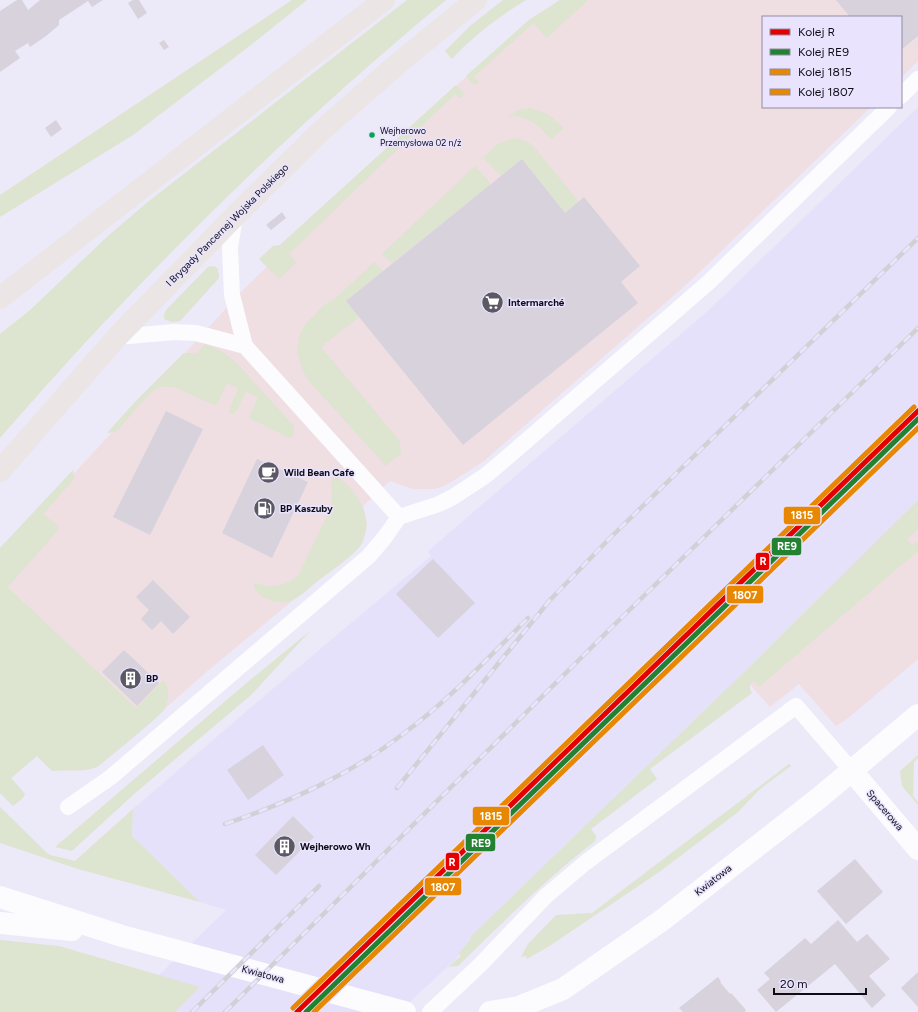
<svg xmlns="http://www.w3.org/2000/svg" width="918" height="1012" viewBox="0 0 918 1012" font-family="Figtree,sans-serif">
<rect width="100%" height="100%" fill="#ece9f8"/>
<g fill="#efdfe2">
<path d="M560,0H918V61L901,78V17H763V107H871L687,284L484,461L456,479L444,486L434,489H413L390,481L363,506L367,523L366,531L360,546L343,562L298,596L205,673L150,722L0,579V554L243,290L278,256L280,245L529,20Z"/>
<path d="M918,512V659L847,719L836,726L799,684L770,707L744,678Z"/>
</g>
<path fill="#e6e1fa" d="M918,107V500L746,670L470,937L472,939L458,954L459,956L399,1012H175L200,987L158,976L226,910L200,902L132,836L133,809L256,703L431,556L428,551L710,309Z"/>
<g fill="#dde4cf">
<path d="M292,0H307L247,48L133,135L0,217V195Z"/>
<path d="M407,0H446C285,133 137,280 0,438V334L29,311L109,235L149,201Z"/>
<path d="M503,0H526C498,17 474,35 452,59L445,51L470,26Z"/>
<path d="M560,0H588L547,38L533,23L474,77L479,82L475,86L466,76L529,20Z"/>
<path d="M456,85L464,94L460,98L455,94L289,254L296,263L279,279L259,259L273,246L280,245Z"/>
<path d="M530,108L548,114L564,128L551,139C541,127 525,113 508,117L518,110Z"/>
<path d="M517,138L528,142L535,148L579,202L565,213L522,159L501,176L483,158C495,146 500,140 517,138Z"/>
<path d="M475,166L491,184L392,263L382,254Z"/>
<path d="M374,262L383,271L346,301L359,317L321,347L400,441L401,453L386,466L308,380L302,369L297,352L300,334L304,326L325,304L335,299Z"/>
<path d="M214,266L218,269L219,278L180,321L172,322L164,319V315L166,310L208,267Z"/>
<path d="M205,344L223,352L235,361L294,426V435L292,437L289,438L249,418L258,397L246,392L235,413L232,414L229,412V410L238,389L227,383L218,403L214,405L174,387C168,386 161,386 156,389C144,397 129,418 119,429L115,432L107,433L134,403L184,353H197Z"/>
<path d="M73,470L74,479L43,514L58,526V530L8,587L136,708L161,682L163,681L166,683C169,692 169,701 164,710C162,714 102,764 97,767C82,773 66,769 52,771L37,756L11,778L25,794L23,798L13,806L0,793V548Z"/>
<path d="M334,478C343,477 352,490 357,497C367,511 369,527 362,543C357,553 330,572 320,579C310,587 299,599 287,602C276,604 253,597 254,583C258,583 262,585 266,586C278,588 291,583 299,574L331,508L332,496L331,482Z"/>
<path d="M918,500V529L907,539L912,545L918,541V551L759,687L754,681L750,684V689L752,693L650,769L657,779L591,829L596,836L595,841C546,879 502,923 458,966L448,967L461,956L458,954L471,939L470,937L746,670Z"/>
<path d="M310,631L251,695L134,794L72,851L55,847L243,686Z"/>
<path d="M918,755V758L914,762L913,796L918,802V805L902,786L900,771Z"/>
<path d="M789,764L791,766L760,789L738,812L662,870L551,945L527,959L526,956L521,957L528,944L556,915L592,913Z"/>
<path d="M0,807L47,853L50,855L75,861L133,809L132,836L200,902L78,869L0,843Z"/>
<path d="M0,940L59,946L200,987L175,1012H0Z"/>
</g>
<g fill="#d8d2dd">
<path d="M17,0H22L28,10L40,0H103L92,7L88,1L59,20V25L46,36L30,47L28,43L15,51L20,58L0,72V11Z"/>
<path d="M133,0H139L147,13L138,19L128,3Z"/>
<path d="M836,0H918V36L901,50V17H850Z"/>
<path d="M164,40L169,47L164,50L159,43Z"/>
<path d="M56,120L62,129L51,137L45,128Z"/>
<path d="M522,159L565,213L584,197L640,266L621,282L638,303L463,445L346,301Z"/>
<path d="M282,212L286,218L271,230L266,225Z"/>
<path d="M166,411L203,429L150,535L113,517Z"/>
<path d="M257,459L308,482L272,558L222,533Z"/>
<path d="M433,559L475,603L438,638L396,594Z"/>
<path d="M153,580L190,617L173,634L161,621L152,630L141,619L149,610L136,597Z"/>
<path d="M124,650L159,683L137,706L102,672Z"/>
<path d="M263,745L284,775L248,800L227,770Z"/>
<path d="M293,816L314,837L276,875L255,855Z"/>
<path d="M855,859L883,892L846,924L817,891Z"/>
<path d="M838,920L857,942L867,934L890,959L869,976L886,995L872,1008L835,964L776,1012L757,990L770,979L764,973L805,938L811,944Z"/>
<path d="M918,972V1007L901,988Z"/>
<path d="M718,977L721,982H720L730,994L731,993L746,1010L745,1012H683L679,1008Z"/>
</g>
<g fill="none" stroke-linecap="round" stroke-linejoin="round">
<g stroke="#fcfcfe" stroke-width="16">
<path d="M901,96L918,79"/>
<path d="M235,216L230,248L232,295L245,346"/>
<path d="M117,337L174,332L196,333L245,346L399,517"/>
<path d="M68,807L111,777L369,556L385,537L399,517L439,504L453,497L485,476L503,461L709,282L889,107"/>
<path d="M430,1012L480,965L546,896L585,863L796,706L852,771"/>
</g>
<path stroke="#fcfcfe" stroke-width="22" d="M852,771L918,849"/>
<g stroke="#fcfcfe" stroke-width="22">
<path d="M0,897L122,936L405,1012"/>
<path d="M0,923L72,930"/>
<path d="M490,1012L519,1007L563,989L661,921L819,798L918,715"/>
</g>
<g stroke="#ebe6e5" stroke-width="22">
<path d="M0,298L384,0"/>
<path d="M0,471L117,337L235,216L322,130L401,61L476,0"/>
</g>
<defs>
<g id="rail">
<path d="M397,788L550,600L612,536L918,238"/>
<path d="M225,824C289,802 350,775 403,734C449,700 488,658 528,618"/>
<path d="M192,1012L319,886"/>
<path d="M225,1012L610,629L918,328"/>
</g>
</defs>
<use href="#rail" stroke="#d1d0d4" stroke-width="4.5"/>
<use href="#rail" stroke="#e9e3fe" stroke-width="3" stroke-dasharray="9" stroke-linecap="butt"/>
<defs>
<path id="rail-1" d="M297,1012L918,411"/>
<path id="rail-2" d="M306,1012L918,419"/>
<path id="rail-3" d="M293,1008L914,407"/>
<path id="rail-4" d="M314,1012L918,428"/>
</defs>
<use href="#rail-1" stroke="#e9e3fe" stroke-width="8"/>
<use href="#rail-2" stroke="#e9e3fe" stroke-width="8"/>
<use href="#rail-3" stroke="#e9e3fe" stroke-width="8"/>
<use href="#rail-4" stroke="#e9e3fe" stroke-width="8"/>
<use href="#rail-1" stroke="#e50000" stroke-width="5"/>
<use href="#rail-2" stroke="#238132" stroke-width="5"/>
<use href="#rail-3" stroke="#e78702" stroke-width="5"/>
<use href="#rail-4" stroke="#e78702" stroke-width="5"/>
</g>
<defs>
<symbol id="supermarket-disc" viewBox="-11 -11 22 22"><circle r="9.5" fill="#5c5965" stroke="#e9e3fe"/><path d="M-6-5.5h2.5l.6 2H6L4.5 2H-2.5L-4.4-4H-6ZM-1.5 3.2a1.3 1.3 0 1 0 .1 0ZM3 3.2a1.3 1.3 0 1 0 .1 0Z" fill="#fff"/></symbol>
<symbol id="cafe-disc" viewBox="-11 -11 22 22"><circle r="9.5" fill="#5c5965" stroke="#e9e3fe"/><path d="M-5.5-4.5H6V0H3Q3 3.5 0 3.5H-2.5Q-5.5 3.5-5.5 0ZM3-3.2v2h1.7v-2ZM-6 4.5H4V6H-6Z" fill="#fff"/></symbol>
<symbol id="fuel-disc" viewBox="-11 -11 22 22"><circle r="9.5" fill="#5c5965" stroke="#e9e3fe"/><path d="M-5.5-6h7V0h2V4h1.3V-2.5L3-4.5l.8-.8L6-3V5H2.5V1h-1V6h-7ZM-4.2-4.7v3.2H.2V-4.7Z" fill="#fff"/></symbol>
<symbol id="building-disc" viewBox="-11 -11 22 22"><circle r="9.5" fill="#5c5965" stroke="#e9e3fe"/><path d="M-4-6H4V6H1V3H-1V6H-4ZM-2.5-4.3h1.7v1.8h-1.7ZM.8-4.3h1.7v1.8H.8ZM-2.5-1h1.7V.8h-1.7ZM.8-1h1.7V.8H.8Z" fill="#fff"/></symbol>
</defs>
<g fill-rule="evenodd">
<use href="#supermarket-disc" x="480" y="290" width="25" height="25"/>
<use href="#cafe-disc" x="256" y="460" width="25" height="25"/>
<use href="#fuel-disc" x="252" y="496" width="25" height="25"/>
<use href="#building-disc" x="118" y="666" width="25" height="25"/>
<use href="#building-disc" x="272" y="834" width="25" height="25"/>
</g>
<circle fill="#00a651" stroke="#e9e3fe" stroke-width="1.5" cx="372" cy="135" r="3.5"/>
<g text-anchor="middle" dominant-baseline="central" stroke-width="3" stroke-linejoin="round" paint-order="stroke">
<g font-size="9" fill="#0e0c16" stroke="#e9e3fe" text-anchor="start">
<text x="380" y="130">Wejherowo<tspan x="380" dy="12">Przemysłowa 02 n/ż</tspan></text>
</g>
<g font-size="10" fill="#0e0c16" stroke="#e9e3fe">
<text transform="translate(227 225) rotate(-45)">I Brygady Pancernej Wojska Polskiego</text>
<text transform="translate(885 810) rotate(49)">Spacerowa</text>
<text transform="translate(713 880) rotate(-38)">Kwiatowa</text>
<text transform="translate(263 974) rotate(15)">Kwiatowa</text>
</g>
<g font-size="10" font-weight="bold" fill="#0e0c16" stroke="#e9e3fe" text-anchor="start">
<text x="508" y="302">Intermarché</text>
<text x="284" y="472">Wild Bean Cafe</text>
<text x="280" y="508">BP Kaszuby</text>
<text x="146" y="678">BP</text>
<text x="300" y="846">Wejherowo Wh</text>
</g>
</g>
<g stroke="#e9e3fe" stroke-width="1.5">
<rect x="783" y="506" width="38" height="19" rx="4" fill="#e78702"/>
<rect x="771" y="537" width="31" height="19" rx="4" fill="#238132"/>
<rect x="755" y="552" width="15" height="19" rx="4" fill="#e50000"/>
<rect x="726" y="585" width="38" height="19" rx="4" fill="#e78702"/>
<rect x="472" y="806" width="38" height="20" rx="4" fill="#e78702"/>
<rect x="465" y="833" width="31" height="19" rx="4" fill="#238132"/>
<rect x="445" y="852" width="15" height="19" rx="4" fill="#e50000"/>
<rect x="424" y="877" width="38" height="19" rx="4" fill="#e78702"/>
</g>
<g font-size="11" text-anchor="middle" font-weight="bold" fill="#fff">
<text x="802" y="519">1815</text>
<text x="787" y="550">RE9</text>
<text x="763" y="565">R</text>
<text x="745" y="599">1807</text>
<text x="491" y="820">1815</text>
<text x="481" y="847">RE9</text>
<text x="452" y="866">R</text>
<text x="443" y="891">1807</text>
</g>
<rect x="762" y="16" width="140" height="92" fill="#e9e3fe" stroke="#918da1"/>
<rect x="770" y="29" width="20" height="6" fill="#e50000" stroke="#918da1"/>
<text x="798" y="36" font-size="12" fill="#0e0c16">Kolej R</text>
<rect x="770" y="49" width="20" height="6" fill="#238132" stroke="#918da1"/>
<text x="798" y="56" font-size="12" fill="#0e0c16">Kolej RE9</text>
<rect x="770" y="69" width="20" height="6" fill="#e78702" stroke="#918da1"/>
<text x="798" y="76" font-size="12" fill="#0e0c16">Kolej 1815</text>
<rect x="770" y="89" width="20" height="6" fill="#e78702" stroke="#918da1"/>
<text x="798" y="96" font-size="12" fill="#0e0c16">Kolej 1807</text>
<path d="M774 988v6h92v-6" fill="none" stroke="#0e0c16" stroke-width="2"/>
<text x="780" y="988" font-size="12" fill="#0e0c16" stroke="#e9e3fe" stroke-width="3" paint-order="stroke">20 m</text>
</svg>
